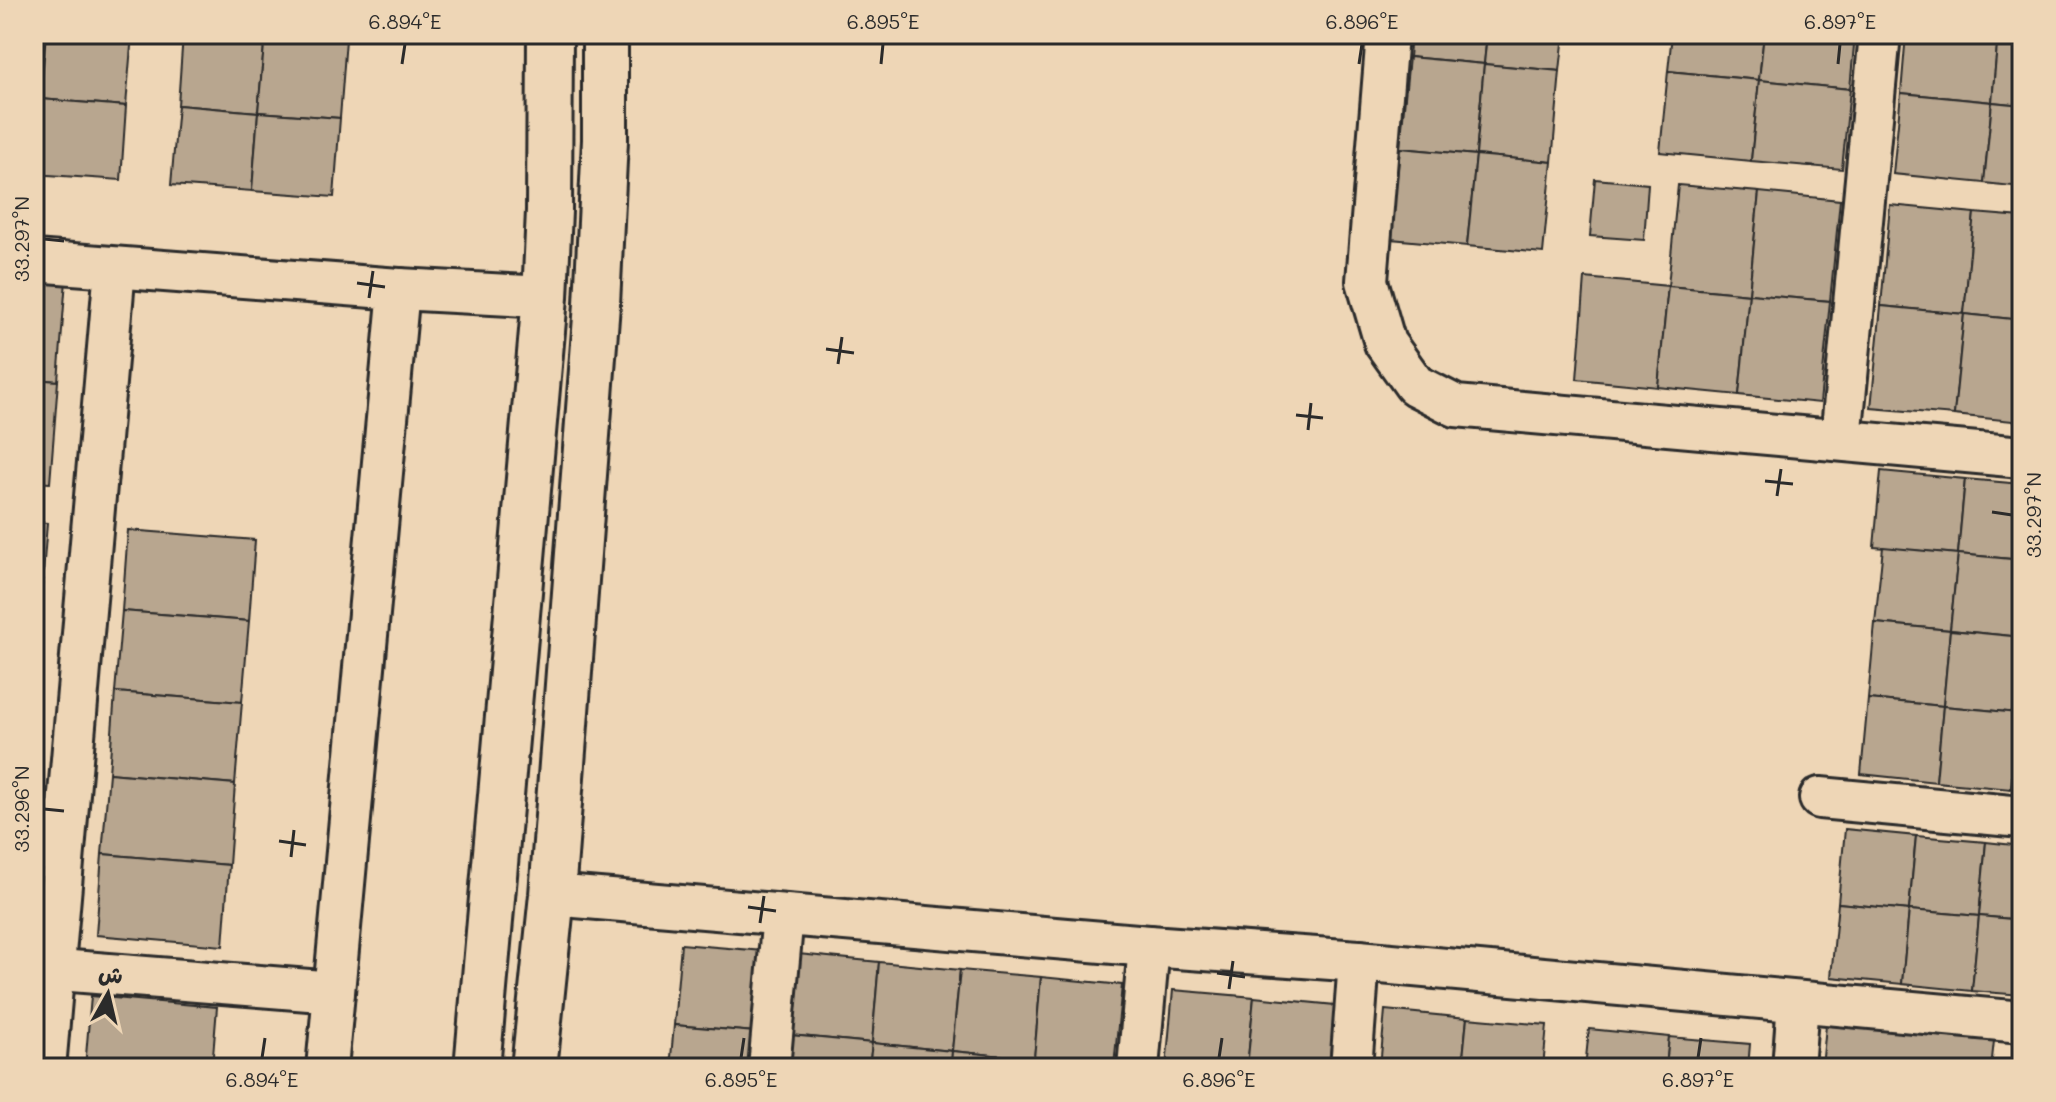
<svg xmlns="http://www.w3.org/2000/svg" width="2056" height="1102" viewBox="0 0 2056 1102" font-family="Mali,'Playpen Sans Arabic',sans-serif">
<rect width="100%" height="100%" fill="#eed6b6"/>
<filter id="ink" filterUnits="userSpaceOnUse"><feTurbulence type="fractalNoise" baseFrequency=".0125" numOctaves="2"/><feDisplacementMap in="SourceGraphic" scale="16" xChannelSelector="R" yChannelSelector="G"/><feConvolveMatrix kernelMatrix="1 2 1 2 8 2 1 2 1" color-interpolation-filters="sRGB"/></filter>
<g filter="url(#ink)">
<g fill="#b8a68f" stroke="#2b2b2b" stroke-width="2">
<path d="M34,34H46L40,99H34Z"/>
<path d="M46,34H132L126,106L40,99Z"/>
<path d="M183,34H265L258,112L178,105Z"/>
<path d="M265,34L346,39L340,118L258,112Z"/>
<path d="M282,34H347L346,39Z"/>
<path d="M1411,34H1487L1484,64L1409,57Z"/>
<path d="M1487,34H1564L1560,71L1484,64Z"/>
<path d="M1672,34H1764L1759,80L1668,71Z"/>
<path d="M1764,34H1855L1850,89L1759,80Z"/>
<path d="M1906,34H1998L1992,102L1901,93Z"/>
<path d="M1998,34H2022V105L1992,102Z"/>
<path d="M1409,57L1484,64L1476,155L1400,148Z"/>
<path d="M1484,64L1560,71L1552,162L1476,155Z"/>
<path d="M1668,71L1759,80L1751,161L1660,152Z"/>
<path d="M1759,80L1850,89L1842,169L1751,161Z"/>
<path d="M1901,93L1992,102L1984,183L1893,174Z"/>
<path d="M34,99H40L34,174Z"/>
<path d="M40,99L126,106L121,180L34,174Z"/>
<path d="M1992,102L2022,105V187L1984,183Z"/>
<path d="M178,105L258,112L252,191L171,185Z"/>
<path d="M258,112L340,118L334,197L252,191Z"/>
<path d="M1400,148L1476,155L1467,246L1391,239Z"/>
<path d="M1476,155L1552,162L1543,253L1467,246Z"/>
<path d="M1595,179L1648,184L1644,240L1590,236Z"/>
<path d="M1678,185L1759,192L1749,294L1668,286Z"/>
<path d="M1759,192L1840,200L1830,301L1749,294Z"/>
<path d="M1890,205L1974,213L1964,314L1881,306Z"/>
<path d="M1974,213L2022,217V320L1964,314Z"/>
<path d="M34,277L66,280L58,381L34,379Z"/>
<path d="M1585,278L1668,286L1658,387L1577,379Z"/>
<path d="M1668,286L1749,294L1739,395L1658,387Z"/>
<path d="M1749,294L1830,301L1820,403L1739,395Z"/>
<path d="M1881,306L1964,314L1954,415L1871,408Z"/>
<path d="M1964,314L2022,320V422L1954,415Z"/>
<path d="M34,379L58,381L50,483L34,482Z"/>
<path d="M1881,471L1965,479L1958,554L1874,547Z"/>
<path d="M1965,479L2022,484V560L1958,554Z"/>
<path d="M34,522L47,523L39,625L34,624Z"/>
<path d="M128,530L255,540L249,621L122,611Z"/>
<path d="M1883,547L1958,554L1950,630L1875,623Z"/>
<path d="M1958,554L2022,560V637L1950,630Z"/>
<path d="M122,611L249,621L242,702L115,692Z"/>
<path d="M1875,623L1950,630L1943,706L1868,699Z"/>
<path d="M34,624L39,625L34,687Z"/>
<path d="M1950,630L2022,637V673L2018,713L1943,706Z"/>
<path d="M115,692L242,702L235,784L109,773Z"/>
<path d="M1868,699L1943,706L1936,782L1861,774Z"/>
<path d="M1943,706L2018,713L2011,789L1936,782Z"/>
<path d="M109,773L235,784L229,865L102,854Z"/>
<path d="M1845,829L1916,836L1909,910L1838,903Z"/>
<path d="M1916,836L1986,842L1979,916L1909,910Z"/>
<path d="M1986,842L2022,846V920L1979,916Z"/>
<path d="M102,854L229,865L223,946L96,935Z"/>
<path d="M1838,903L1909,910L1902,984L1831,977Z"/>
<path d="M1909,910L1979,916L1972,991L1902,984Z"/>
<path d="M1979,916L2022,920V995L1972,991Z"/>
<path d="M681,944L763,951L755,1032L674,1025Z"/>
<path d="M798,954L879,962L872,1043L790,1035Z"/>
<path d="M879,962L960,970L952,1051L872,1043Z"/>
<path d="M960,970L1041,977L1034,1059L952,1051Z"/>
<path d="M1041,977L1122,985L1114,1066L1034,1059Z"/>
<path d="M1173,990L1254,997L1247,1068H1166Z"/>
<path d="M91,996L217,1007L212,1068H85Z"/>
<path d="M1254,997L1335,1005L1329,1068H1247Z"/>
<path d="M1385,1010L1467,1018L1462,1068H1380Z"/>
<path d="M1467,1018L1547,1025L1543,1068H1462Z"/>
<path d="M674,1025L755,1032L752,1068H670Z"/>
<path d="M1826,1025L1994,1041L1991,1068H1822Z"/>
<path d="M1589,1029L1669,1037L1666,1068H1585Z"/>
<path d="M790,1035L872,1043L869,1068H787Z"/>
<path d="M1669,1037L1750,1044L1748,1068H1666Z"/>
<path d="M872,1043L952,1051L951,1068H869Z"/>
<path d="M952,1051L1034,1059L1033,1068H951Z"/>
<path d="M1034,1059L1114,1066V1068H1033Z"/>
</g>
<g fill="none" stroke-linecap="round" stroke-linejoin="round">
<defs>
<g id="minor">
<path d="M1387,34L1367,281L1385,343L1415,385L1456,406L2022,457"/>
<path d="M34,261L399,289L545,297"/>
<path d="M1841,439L1880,34"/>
<path d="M1820,798L2022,817"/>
<path d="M552,895L1149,946L1359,961L2022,1022"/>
<path d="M34,968L334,992"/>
<path d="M45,1068L115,268"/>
<path d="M327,1068L399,289"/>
<path d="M769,1068L783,915"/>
<path d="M1138,1068L1149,946"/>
<path d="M1351,1068L1359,961"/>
<path d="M1793,1068L1798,1002"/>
</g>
<g id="trunk">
<path d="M477,1068L545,297L549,211L550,34"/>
<path d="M534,1068L552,895L597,304L605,140V34"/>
</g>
</defs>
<use href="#minor" stroke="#2b2b2b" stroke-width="46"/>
<use href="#trunk" stroke="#2b2b2b" stroke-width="50"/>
<use href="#minor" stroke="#eed6b6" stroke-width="40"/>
<use href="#trunk" stroke="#eed6b6" stroke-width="44"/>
</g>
</g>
<path fill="none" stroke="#2b2b2b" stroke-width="3" d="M402,64L405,44M881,64L883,44M1359,64L1362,44M1838,64L1840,44M44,239L64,241M357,283L385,287M369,298L373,271M826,349L854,353M838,364L842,337M1296,415L1323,418M1308,430L1311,403M1765,481L1793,484M1777,496L1781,469M1992,512L2012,515M44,809L64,811M279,841L306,845M291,857L294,830M748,907L776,911M760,923L764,896M1217,973L1245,977M1229,989L1233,961M262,1058L265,1038M741,1058L744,1038M1219,1058L1222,1038M1698,1058L1701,1038"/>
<rect width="2056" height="1102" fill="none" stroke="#eed6b6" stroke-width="88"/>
<g transform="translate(108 994) rotate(8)" stroke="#eed6b6" stroke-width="6" paint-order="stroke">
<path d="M0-6L14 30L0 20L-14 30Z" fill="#2b2b2b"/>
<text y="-12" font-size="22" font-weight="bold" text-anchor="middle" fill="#2b2b2b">ش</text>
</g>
<rect x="44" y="44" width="1968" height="1014" fill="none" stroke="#2b2b2b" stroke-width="3"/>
<g font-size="20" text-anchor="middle" fill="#2b2b2b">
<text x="405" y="29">6.894°E</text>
<text x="883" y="29">6.895°E</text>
<text x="1362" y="29">6.896°E</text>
<text x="1840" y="29">6.897°E</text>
<text transform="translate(22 239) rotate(-90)" y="7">33.297°N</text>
<text transform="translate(2034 515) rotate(-90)" y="7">33.297°N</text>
<text transform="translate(22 809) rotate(-90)" y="7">33.296°N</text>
<text x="262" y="1087">6.894°E</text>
<text x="741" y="1087">6.895°E</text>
<text x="1219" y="1087">6.896°E</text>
<text x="1698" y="1087">6.897°E</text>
</g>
</svg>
